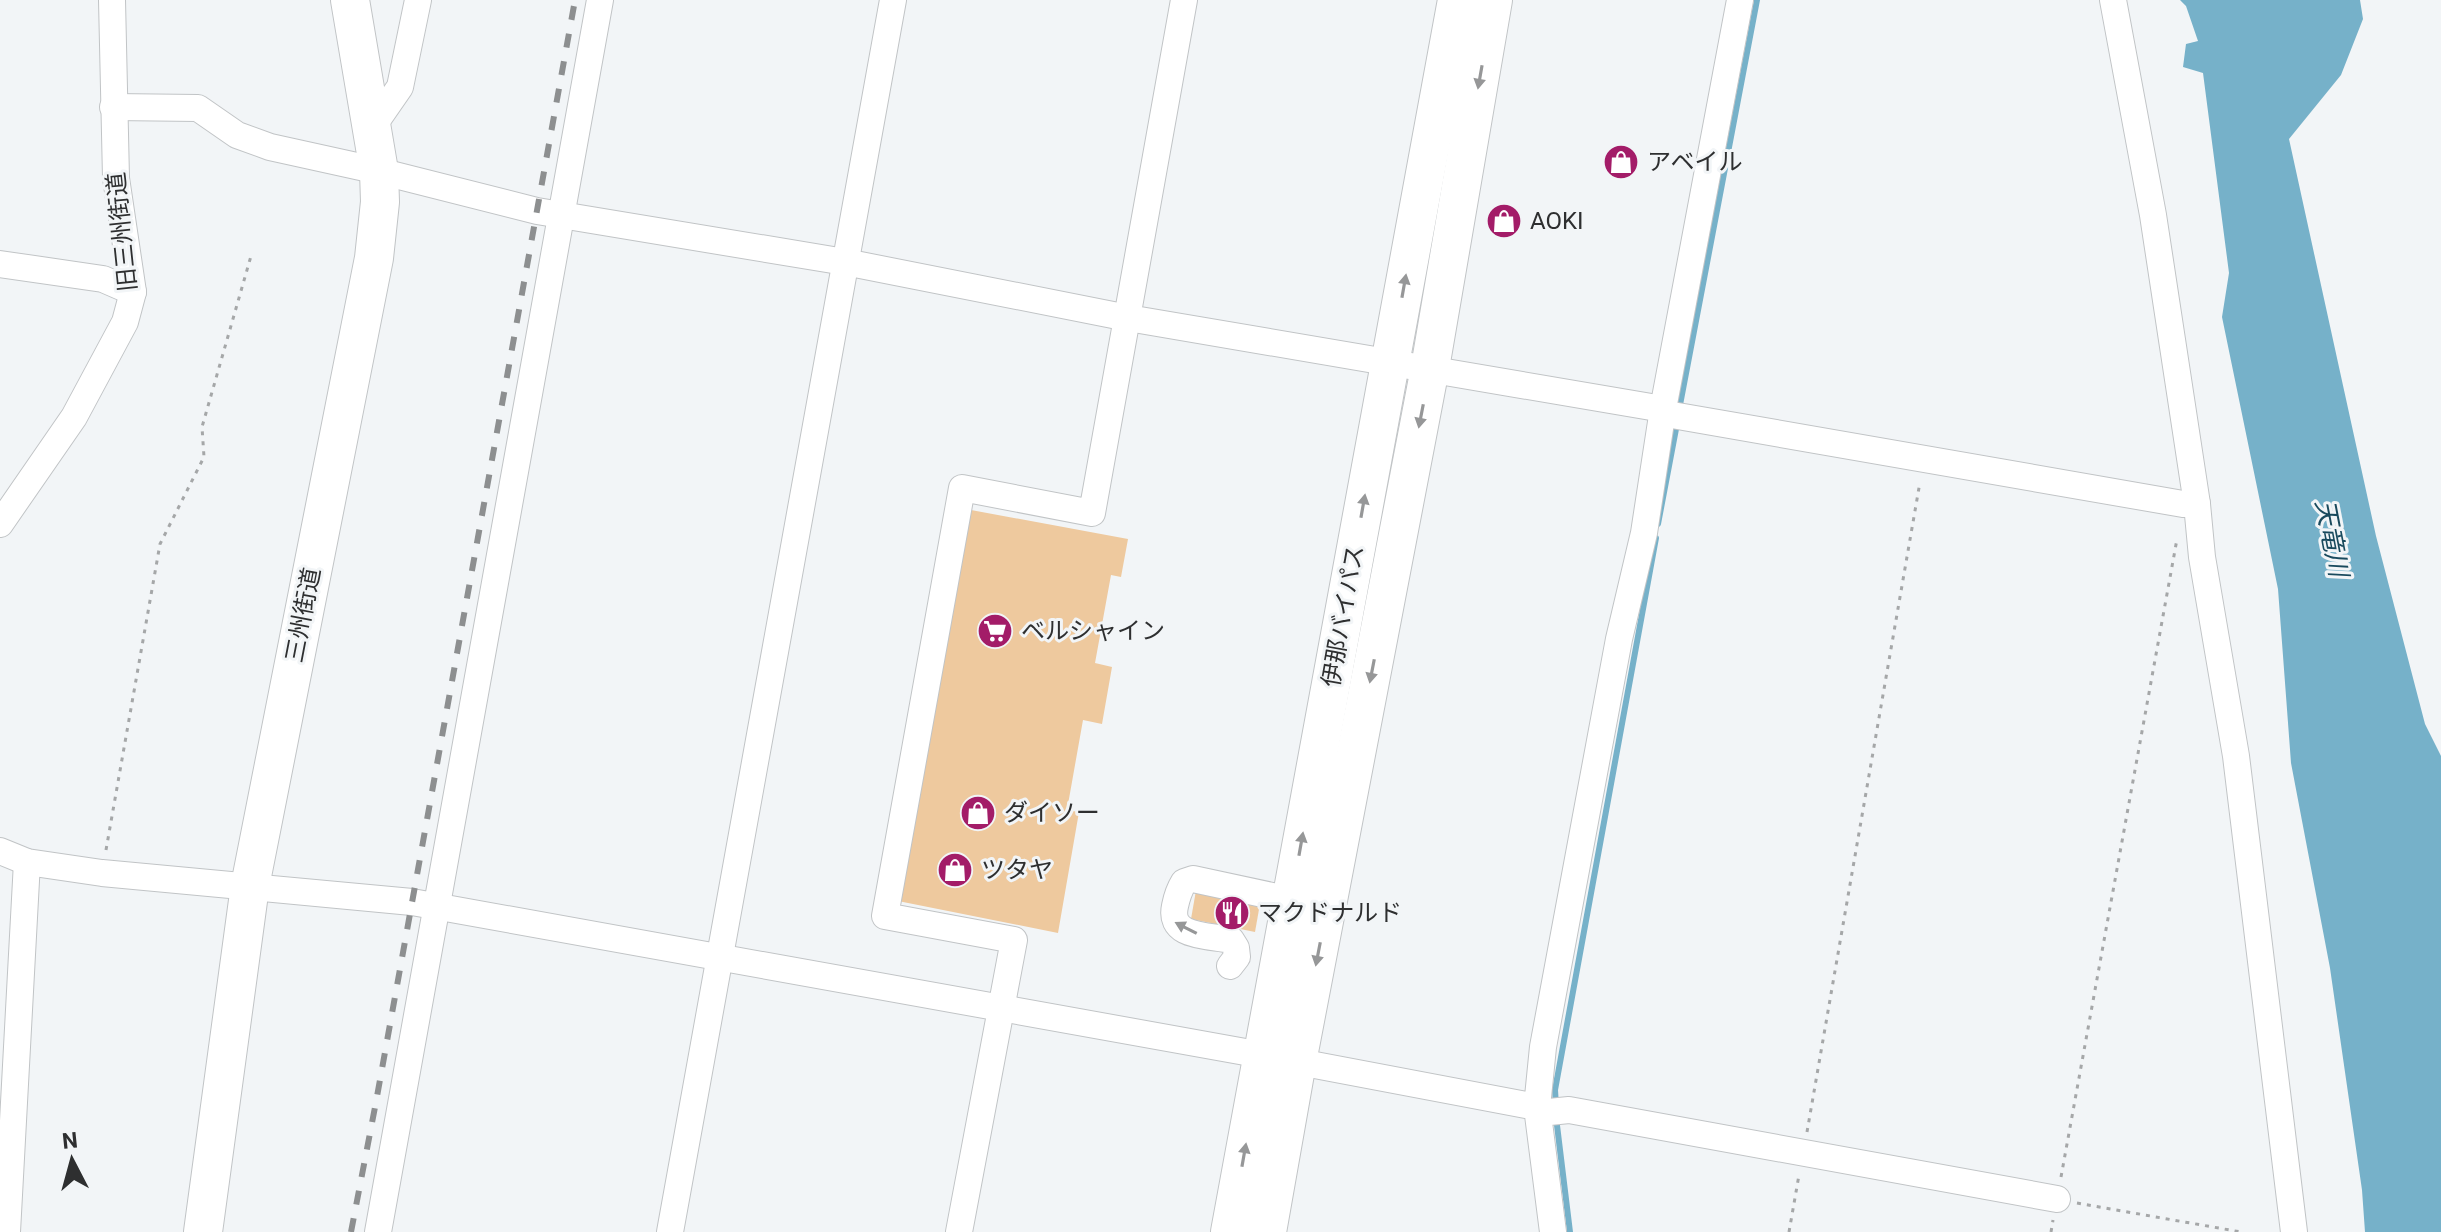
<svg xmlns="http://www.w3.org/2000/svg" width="2441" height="1232" viewBox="0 0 2441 1232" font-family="Roboto,'Noto Sans JP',sans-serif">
<rect width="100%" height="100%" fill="#f2f5f7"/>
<path fill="#76b1c9" d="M2180,0H2360L2363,19L2341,75L2289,139L2376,536L2425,724L2441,756V1232H2365L2362,1190L2330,968L2291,763L2278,589L2222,317L2229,273L2203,73L2183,67L2186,44L2198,41L2186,6Z"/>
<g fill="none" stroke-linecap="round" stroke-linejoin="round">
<g stroke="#76b1c9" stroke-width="6">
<path d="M1680,405L1757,0"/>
<path d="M1658,524L1676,429"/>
<path d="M1556,1106L1555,1090L1656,538"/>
<path d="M1556,1117L1570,1232"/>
</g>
</g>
<g fill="#eec99e">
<path d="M971,510L1128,539L1121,577L1111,575L1095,663L1112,667L1102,724L1083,720L1067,810L1079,812L1058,933L898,901Z"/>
<path d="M1198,879L1261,898L1255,932L1191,919Z"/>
</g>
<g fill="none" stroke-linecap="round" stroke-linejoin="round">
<defs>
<g id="minor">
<path d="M2113,0L2153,215L2197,504L2202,557L2236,756L2294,1232"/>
<path d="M113,107L198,108L237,135L270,147L379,171L537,211L845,262L1128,318L1663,409L1672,415L2183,504H2197"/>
<path d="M373,126L400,87L418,0"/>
<path d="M0,264L103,279L133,292"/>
<path d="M0,524L74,417L125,322L133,292L116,178L112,0"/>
<path d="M0,851L27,862L102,873L412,902L1262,1055L1537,1107L1549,1112L1569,1110L2057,1199"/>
<path d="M1230,966L1237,957L1236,948L1231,940C1208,935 1168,938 1175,906C1177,896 1179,890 1184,882L1193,879L1291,900"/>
<path d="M7,1232L27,862"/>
<path d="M378,1232L600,0"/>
<path d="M670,1232L893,0"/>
<path d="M959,1232L1014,940L885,916L962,488L1092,513L1184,0"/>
<path d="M1553,1232L1537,1107L1543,1047L1619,639L1644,533L1663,409L1740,0"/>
</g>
<g id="highway">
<path d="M203,1232L250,886L374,258L380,202L379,171L350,0"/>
<path d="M1230,1232L1457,0"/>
<path d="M1267,1232L1297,1062L1430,368L1493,0"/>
</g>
</defs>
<use href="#minor" stroke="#c1c4c6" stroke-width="28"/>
<use href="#highway" stroke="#c1c4c6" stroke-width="40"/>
<g stroke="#a5a7a8" stroke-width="3" stroke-dasharray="4 6" stroke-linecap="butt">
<path d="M106,850L160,544L204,457L202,427L251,256"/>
<path d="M1807,1132L1920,482"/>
<path d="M2061,1177L2177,539"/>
<path d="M2077,1203L2241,1232"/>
<path d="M1789,1232L1799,1175"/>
<path d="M2051,1232L2053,1220"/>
</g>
<use href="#minor" stroke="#fff" stroke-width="26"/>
<use href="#highway" stroke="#fff" stroke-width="38"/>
<path stroke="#8d8f90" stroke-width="6" stroke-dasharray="14 14" stroke-linecap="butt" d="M351,1232L376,1102L575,0"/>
</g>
<defs><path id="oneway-solid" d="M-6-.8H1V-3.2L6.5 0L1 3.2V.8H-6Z" transform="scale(2)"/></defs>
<g fill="#969798">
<use href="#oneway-solid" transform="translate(1480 77) rotate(100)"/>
<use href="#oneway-solid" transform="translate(1404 286) rotate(-80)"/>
<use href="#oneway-solid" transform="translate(1421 416) rotate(101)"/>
<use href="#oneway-solid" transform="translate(1363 506) rotate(-80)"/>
<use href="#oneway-solid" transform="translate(1372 671) rotate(101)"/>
<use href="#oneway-solid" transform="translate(1301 844) rotate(-80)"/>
<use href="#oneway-solid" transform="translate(1186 928) rotate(-153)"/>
<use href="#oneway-solid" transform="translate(1318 954) rotate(101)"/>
<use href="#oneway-solid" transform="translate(1244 1155) rotate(-80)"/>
</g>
<defs>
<symbol id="shop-disc" viewBox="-11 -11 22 22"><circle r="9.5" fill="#a31c68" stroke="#f2f5f7"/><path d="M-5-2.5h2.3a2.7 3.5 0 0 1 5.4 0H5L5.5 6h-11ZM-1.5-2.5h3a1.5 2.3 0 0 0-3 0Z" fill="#fff"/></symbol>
<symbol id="supermarket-disc" viewBox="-11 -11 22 22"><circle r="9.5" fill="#a31c68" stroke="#f2f5f7"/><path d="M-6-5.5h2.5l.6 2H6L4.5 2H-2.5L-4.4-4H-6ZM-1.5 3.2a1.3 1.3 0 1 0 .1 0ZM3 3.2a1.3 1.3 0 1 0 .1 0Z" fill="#fff"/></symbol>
<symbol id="restaurant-disc" viewBox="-11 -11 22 22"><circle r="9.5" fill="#a31c68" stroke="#f2f5f7"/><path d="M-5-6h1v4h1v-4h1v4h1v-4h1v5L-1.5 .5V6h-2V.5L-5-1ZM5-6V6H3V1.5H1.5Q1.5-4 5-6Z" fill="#fff"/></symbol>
</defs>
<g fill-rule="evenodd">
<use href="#shop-disc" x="1601" y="142" width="40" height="40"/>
<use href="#shop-disc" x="1484" y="201" width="40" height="40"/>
<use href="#supermarket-disc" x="975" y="611" width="40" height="40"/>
<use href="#shop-disc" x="958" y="793" width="40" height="40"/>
<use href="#shop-disc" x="935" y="850" width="40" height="40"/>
<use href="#restaurant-disc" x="1212" y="893" width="40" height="40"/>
</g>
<g text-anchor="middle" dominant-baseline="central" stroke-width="6" stroke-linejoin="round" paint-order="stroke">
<g font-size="24" fill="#2e2f30" stroke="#f2f5f7" text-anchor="start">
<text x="1647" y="162">アベイル</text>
<text x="1530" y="221">AOKI</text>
<text x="1021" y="631">ベルシャイン</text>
<text x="1004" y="813">ダイソー</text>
<text x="981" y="870">ツタヤ</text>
<text x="1258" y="913">マクドナルド</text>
</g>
<g font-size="24" fill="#2e2f30" stroke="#f2f5f7">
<text transform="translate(122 232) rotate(-96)">旧三州街道</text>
<text transform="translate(303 615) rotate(-79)">三州街道</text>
<text transform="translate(1343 616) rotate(-80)">伊那バイパス</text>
</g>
<g font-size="26" font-style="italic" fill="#194a5d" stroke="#f2f5f7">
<text transform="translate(2332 538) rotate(79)">天竜川</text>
</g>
</g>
<g transform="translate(72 1160) rotate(354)" stroke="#f2f5f7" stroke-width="6" paint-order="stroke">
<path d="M0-6L14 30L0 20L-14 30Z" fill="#2e2f30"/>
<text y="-12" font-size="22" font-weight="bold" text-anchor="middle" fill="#2e2f30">N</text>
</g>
</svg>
